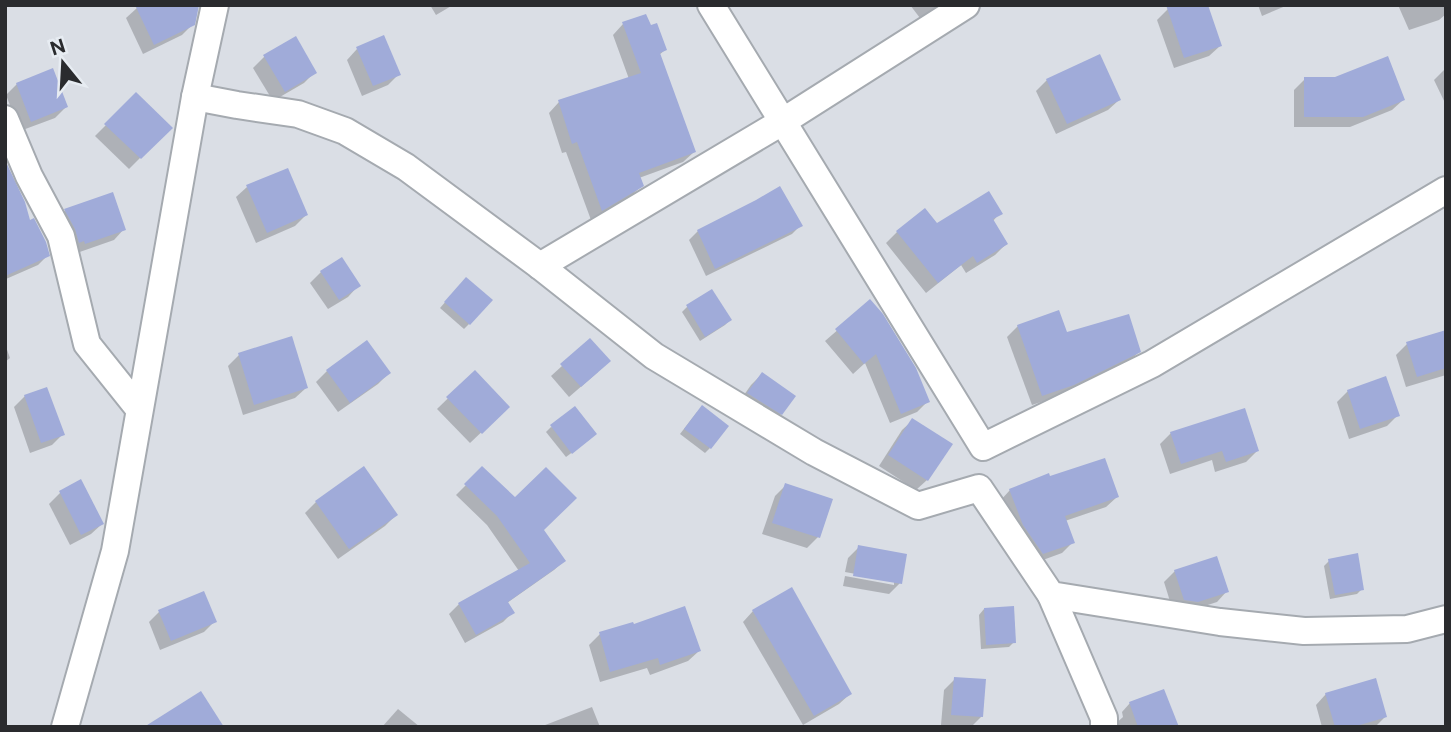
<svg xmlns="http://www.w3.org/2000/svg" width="1451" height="732" viewBox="0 0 1451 732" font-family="'Public Sans',sans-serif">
<rect width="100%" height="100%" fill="#dadee5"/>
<g fill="#0003">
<path d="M430,5H453L436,15Z"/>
<path d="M910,5H940L920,18Z"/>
<path d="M1258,5H1288L1262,16Z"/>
<path d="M1398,5H1446V14L1439,20L1409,30Z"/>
<path d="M137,8L193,24L182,35L143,54L126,18Z"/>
<path d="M1168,9L1220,46L1209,56L1174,68L1157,20Z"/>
<path d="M623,24L665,50L659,55L694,152L683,162L639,178L642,185L631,196L591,220L566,152L562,153L549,113L559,102L629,79L613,35Z"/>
<path d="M295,39L315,72L304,83L273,101L253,68L264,57Z"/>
<path d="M357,49L399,74L388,85L362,96L347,60Z"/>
<path d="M1446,68V105L1434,80Z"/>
<path d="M1305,79H1336L1403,100L1392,110L1350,127H1294V90Z"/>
<path d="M1047,80L1119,100L1108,110L1056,134L1036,91Z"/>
<path d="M17,84L66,107L55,118L20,131L6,95Z"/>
<path d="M136,95L170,128L129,169L95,136Z"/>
<path d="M5,167L29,222L48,255L38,265L6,279Z"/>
<path d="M247,187L306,215L295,226L256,243L236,197Z"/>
<path d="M757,202L801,225L792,234L706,276L689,240L698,231Z"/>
<path d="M65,211L124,229L114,240L74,254L55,221Z"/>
<path d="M925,211L936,225L1000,213L993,221L1006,244L995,255L966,273L961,265L926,293L886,243L897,232Z"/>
<path d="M341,259L358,286L348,297L328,309L310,283L321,272Z"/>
<path d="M461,284L469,324L464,329L440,308Z"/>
<path d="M712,291L730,320L725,325L700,341L682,312L687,307Z"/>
<path d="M870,302L928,401L917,412L890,423L865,363L853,374L825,341Z"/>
<path d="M1018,326L1066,334L1139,352L1128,362L1062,395L1032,405L1007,337Z"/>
<path d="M1446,332V375L1406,387L1396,355L1407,344Z"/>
<path d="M367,342L389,373L378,384L338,412L316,382L327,371Z"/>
<path d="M5,344L10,358L5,362Z"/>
<path d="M239,355L306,388L295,398L243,415L228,366Z"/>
<path d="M562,366L598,372L569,397L551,376Z"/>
<path d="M475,372L508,407L470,443L437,409Z"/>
<path d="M762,374L781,414L770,424L737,405L751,385Z"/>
<path d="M1348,391L1398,415L1387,426L1349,439L1337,402Z"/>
<path d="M25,396L63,434L52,445L30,453L14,407Z"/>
<path d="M697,412L710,448L705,453L680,434Z"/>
<path d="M913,420L927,480L916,490L879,466L902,430Z"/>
<path d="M551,427L590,439L566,457L546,432Z"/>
<path d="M1171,433L1257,451L1246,462L1215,472L1212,460L1170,474L1160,444Z"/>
<path d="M482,469L542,530L564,561L554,570L507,603L512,613L503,622L465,643L449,614L459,604L519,571L487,525L456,495Z"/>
<path d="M81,482L102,524L91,534L70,545L49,504L60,493Z"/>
<path d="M786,485L830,500L818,537L807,548L762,534L775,496Z"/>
<path d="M1010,490L1117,497L1106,507L1065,521L1073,542L1062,553L1032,564L1000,501Z"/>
<path d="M316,502L396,515L385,526L338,559L305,513Z"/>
<path d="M859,547L900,583L889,594L843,586L845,576L894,585V581L845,572L848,558Z"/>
<path d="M1329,561L1362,589L1357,594L1330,599L1324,566Z"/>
<path d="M1175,571L1227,591L1217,602L1186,612L1173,611L1164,582Z"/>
<path d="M984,609L1014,642L1009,647L981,649L979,615Z"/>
<path d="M753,611L850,694L839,704L803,725L743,622Z"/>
<path d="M159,612L215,621L204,632L160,650L149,622Z"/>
<path d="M632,624L699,651L688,661L650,675L647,668L600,682L589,645L600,634Z"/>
<path d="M955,679L982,716L971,727L941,725L944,690Z"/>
<path d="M1326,694L1385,717L1375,727H1322L1316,705Z"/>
<path d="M1130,703L1177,727H1112L1123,717L1122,712Z"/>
<path d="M592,707L600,727H540Z"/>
<path d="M398,709L420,727H382Z"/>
</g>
<g fill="#a0abd9">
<path d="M135,5H199L195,25L154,45Z"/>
<path d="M1166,5H1208L1222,46L1184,58Z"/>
<path d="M646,14L651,25L657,23L667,50L660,53L696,152L639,173L644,186L602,211L577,142L572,144L558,100L641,73L622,22Z"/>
<path d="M384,35L401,75L373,86L356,47Z"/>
<path d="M296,36L317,73L285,92L263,55Z"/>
<path d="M1100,54L1121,100L1067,124L1046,79Z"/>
<path d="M1388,56L1405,100L1363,117H1304V77H1335Z"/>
<path d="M53,68L68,107L31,122L16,83Z"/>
<path d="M136,92L173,128L141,159L104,124Z"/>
<path d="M5,160L25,202L30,220L34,218L46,242L50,256L5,276Z"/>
<path d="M288,168L308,215L267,233L246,185Z"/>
<path d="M780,186L803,226L715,269L697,230L756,200Z"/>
<path d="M989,191L1003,214L993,219L1008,244L977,263L973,256L938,283L896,231L925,208L937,223Z"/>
<path d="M113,192L126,230L85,244L84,241L79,243L75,229L64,209Z"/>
<path d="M342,257L361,286L339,300L320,271Z"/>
<path d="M466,277L493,300L470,325L444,302Z"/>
<path d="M712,289L732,320L705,337L686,305Z"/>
<path d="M870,299L883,314L916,368L930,402L901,414L876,354L864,364L835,329Z"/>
<path d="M1059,310L1067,332L1129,314L1141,352L1074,385L1042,396L1017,325Z"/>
<path d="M1446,330V368L1417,377L1406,342Z"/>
<path d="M292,336L308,388L254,405L238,353Z"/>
<path d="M590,338L611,361L581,387L560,364Z"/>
<path d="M367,340L391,373L350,403L326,370Z"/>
<path d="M475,370L510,407L482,434L446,397Z"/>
<path d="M762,372L796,396L782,415L747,393Z"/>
<path d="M1386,376L1400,416L1360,429L1347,390Z"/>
<path d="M47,387L65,435L41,443L24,395Z"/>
<path d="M702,405L729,426L711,449L684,429Z"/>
<path d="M575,406L597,434L572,454L550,425Z"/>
<path d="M1245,408L1259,451L1226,462L1222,451L1181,464L1170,432Z"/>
<path d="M912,418L953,444L928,481L888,455Z"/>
<path d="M1105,458L1119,497L1065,516L1075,543L1043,554L1023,525L1009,489L1049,473L1050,476Z"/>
<path d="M364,466L398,515L349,549L315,501Z"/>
<path d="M482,466L515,497L546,467L577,498L544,530L566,561L508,602L515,613L476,635L458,603L530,563L497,516L464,484Z"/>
<path d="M81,479L104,524L81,535L59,491Z"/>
<path d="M785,483L833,499L820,538L772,523Z"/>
<path d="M858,545L907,554L902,584L853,576Z"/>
<path d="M1358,553L1364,590L1335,595L1328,559Z"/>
<path d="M1217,556L1229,592L1198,602L1184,600L1174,570Z"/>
<path d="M792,587L852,694L814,716L752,610Z"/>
<path d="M204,591L217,622L171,641L158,610Z"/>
<path d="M685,606L701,651L660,665L658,658L610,672L599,632L633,622L634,624Z"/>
<path d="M1014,606L1016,643L986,645L984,608Z"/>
<path d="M954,677L986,679L983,717L951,715Z"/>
<path d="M1376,678L1387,717L1353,727H1335L1325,693Z"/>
<path d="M1164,689L1179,727H1138L1129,702Z"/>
<path d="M201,691L224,727H144Z"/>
</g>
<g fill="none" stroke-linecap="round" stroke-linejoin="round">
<defs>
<g id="street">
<path d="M711,5L983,447L1152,364L1446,190"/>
<path d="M195,97L237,105L298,114L345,131L406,167L540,266L654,356L814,452L918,506L979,488L1051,595L1220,622L1304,631L1407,629L1446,619"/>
<path d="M5,119L29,176L61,236L87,344L139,409"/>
<path d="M540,266L782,122L966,5"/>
<path d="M1051,595L1104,718V727"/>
<path d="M65,727L115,551L195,97L215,5"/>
</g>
</defs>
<use href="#street" stroke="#a5aab0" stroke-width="30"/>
<use href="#street" stroke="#fff" stroke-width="26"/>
</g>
<rect width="1451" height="732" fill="none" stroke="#2a2b2e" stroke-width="14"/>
<g transform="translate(63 63) rotate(342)" stroke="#e7ecf2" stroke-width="5" paint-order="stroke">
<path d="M0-5L12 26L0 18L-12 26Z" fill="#2a2b2e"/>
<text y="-10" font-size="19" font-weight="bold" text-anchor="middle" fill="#2a2b2e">N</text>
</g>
</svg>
